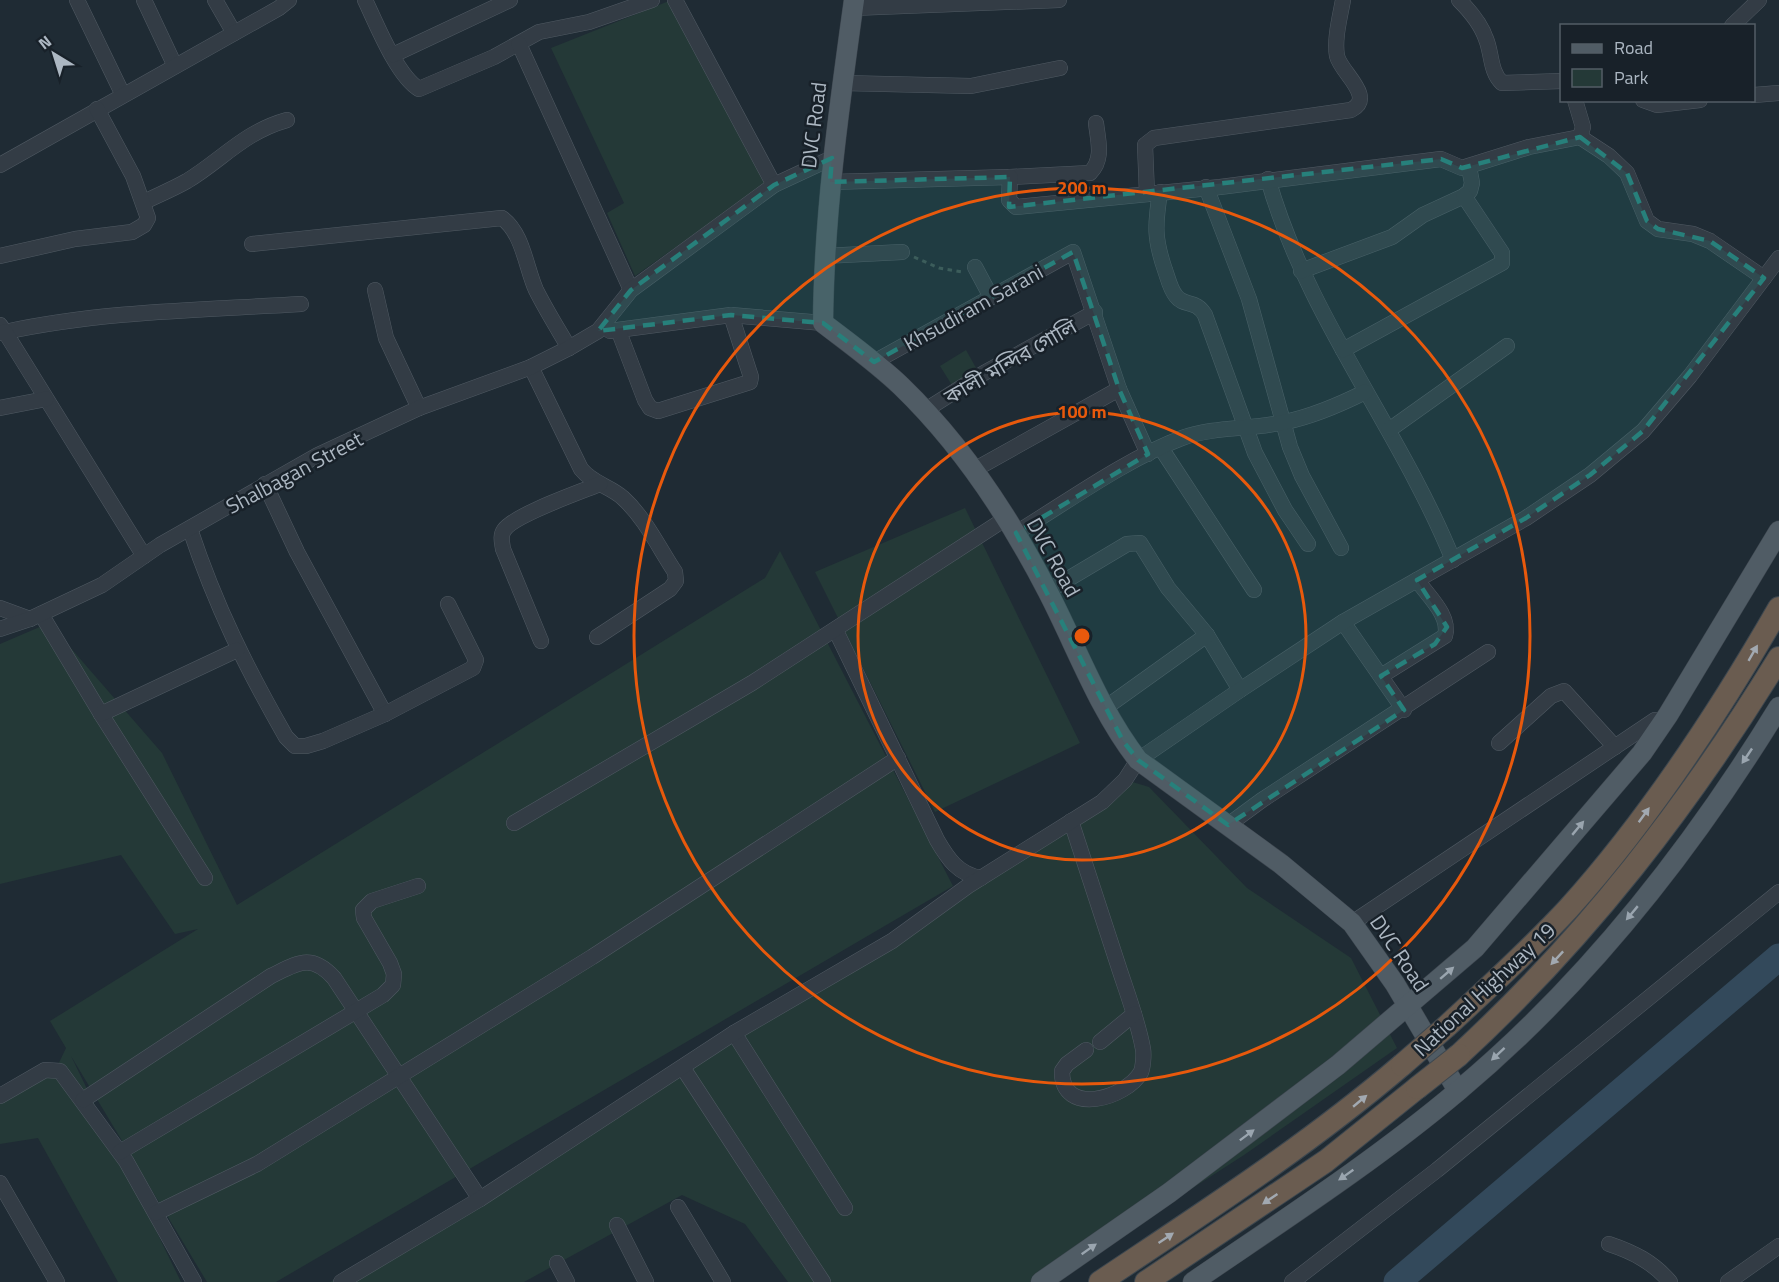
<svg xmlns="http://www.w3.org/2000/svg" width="1779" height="1282" viewBox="0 0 1779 1282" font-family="'Titillium Web','Noto Sans Bengali',sans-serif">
<rect width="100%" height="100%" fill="#1f2b34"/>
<g fill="#243937">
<path d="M669,1L765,184L635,276L607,213L624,203L551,48Z"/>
<path d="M966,350L980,375L955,390L940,366Z"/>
<path d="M965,508L1080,743L935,812L815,572Z"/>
<path d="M780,551L953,886L276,1282H207L71,1056L181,1282H118L38,1138L0,1144V1099L55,1071L66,1048L50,1021L198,929L175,934L121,855L0,884V644L49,623L162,753L237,905L765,578Z"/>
<path d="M1126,780L1149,787L1247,888L1351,958L1397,1048L1244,1155L1047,1282H788L745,1224L682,1195L524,1282H330L895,945Z"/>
</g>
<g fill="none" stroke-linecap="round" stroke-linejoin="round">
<path stroke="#33495b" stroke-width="27" d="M1397,1282L1779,957"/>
<defs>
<g id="minor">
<path d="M77,0L123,95"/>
<path d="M144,0L175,66"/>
<path d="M215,0L234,33"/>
<path d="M365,0C376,23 397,76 419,89L494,57L539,32L589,22L652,0"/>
<path d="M675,0L774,185"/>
<path d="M1459,0C1470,11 1481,24 1486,39C1492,53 1490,72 1502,83L1562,81"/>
<path d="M853,8L1059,0"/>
<path d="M1732,26L1759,0"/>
<path d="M519,44L631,290"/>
<path d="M393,55L510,0"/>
<path d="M842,83L971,86L1060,68"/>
<path d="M1754,95L1779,93"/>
<path d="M1643,100L1657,105L1700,100"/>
<path d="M1580,137L1609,156L1627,173L1647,221L1658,229L1693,234L1710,241L1764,278"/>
<path d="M0,165L279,8L289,0"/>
<path d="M1010,177L1090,173C1104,159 1098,141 1096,123"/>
<path d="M1268,179C1307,317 1400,429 1453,560"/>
<path d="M830,182L1010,177L1009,200L1016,207L1220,187L1441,159L1462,168L1529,147L1580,137L1583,127L1575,100"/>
<path d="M1206,187L1249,299L1290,447L1302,476L1341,548"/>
<path d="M1160,192C1155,225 1154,238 1165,270C1168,278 1170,289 1176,296C1184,307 1196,299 1205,315L1255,453L1285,510L1308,544"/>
<path d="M1147,194L1145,145L1154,138L1351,110C1376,97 1341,73 1337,56C1334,39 1340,17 1343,0"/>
<path d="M144,202C158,195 173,189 187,181C223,159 244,132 287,120"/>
<path d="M252,244L502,218C523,233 526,268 536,290C546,310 558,329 569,348"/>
<path d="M0,256L75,239L132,232L144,225L148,218L133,176L97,109"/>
<path d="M824,256L902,252"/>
<path d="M975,267L991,297"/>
<path d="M1301,271L1392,237L1423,215L1464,196L1470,191L1472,183L1469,167"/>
<path d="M375,290L386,338L419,408"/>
<path d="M0,325L5,332C102,311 202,310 301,304"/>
<path d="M610,331L731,315L823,323"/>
<path d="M619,332L645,400L650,408L658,411L750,382L751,377L731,315"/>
<path d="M0,333L5,332L144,556"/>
<path d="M1343,350L1502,263V253L1464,196"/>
<path d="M874,362L1073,252L1119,389L1148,454"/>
<path d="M531,367L581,469C593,484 610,486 623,498C645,518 659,548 675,572L676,581L670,589L597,637"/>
<path d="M0,408L46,399"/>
<path d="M924,411L984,373L1095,312"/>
<path d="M1389,430L1507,346"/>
<path d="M1161,448L1254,590"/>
<path d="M972,471L1119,389"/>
<path d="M265,484L297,552L385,714"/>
<path d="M190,529C216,607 246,667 286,737L295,746H306L323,741L385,714L473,668L476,660L448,604"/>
<path d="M1016,533C1067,502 1126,459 1182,438C1215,426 1250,430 1285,422C1314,416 1339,405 1365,392"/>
<path d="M1048,591L1127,544L1140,543L1168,588L1207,635L1240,690"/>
<path d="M0,608L30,619"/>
<path d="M41,614L101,714L205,878"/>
<path d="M1343,622L1404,710"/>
<path d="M0,629L30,619L102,585L160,545L318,455L419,408L531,367L569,348L598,331L631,290L774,185L832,158"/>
<path d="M836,631L937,840C948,859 958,874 981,878"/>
<path d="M541,641L503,549C502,542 500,536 504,530C514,515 580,492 600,484"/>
<path d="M1381,676L1445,636C1451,616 1428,596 1417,580"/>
<path d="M1105,708L1207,635"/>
<path d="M101,714L237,650"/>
<path d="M1499,743L1551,696L1564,691L1615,747"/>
<path d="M1071,821C1087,869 1102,917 1118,965C1127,993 1138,1021 1143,1049C1144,1055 1143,1067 1141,1072C1126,1099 1061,1117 1062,1071L1067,1064L1086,1050"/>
<path d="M514,823L752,683L1005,519"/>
<path d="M1228,825L1262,800L1488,652"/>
<path d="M1352,923L1655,720"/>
<path d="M734,1033L845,1208"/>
<path d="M1100,1042L1134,1014"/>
<path d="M683,1068L823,1282"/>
<path d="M0,1096L45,1070L60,1071L126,1161L194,1282"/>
<path d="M83,1100L271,976C298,963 311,953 334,978L480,1199"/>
<path d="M120,1152L383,995L393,985L394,974L390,963L364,918L363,910L372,901L418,886"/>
<path d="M0,1183L57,1282"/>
<path d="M678,1207L723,1282"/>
<path d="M156,1213L257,1164L592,957L898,758"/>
<path d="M617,1225L646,1282"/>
<path d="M1609,1244C1633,1252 1653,1262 1670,1282"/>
<path d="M557,1263L567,1282"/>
<path d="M341,1282L480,1199L734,1033L892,941L968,886L1102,802L1125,780L1138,760L1240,690L1343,622L1526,518L1590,475L1643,431L1690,376L1779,258"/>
<path d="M1292,1282L1437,1170L1779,892"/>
<path d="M1728,1282L1779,1246"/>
</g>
<g id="major">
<path d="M854,0C839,108 824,214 823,323C849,343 877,363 901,386C961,444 1010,518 1048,592C1077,648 1099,710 1138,760L1281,864L1352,923L1395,984L1458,1091"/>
<path d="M1041,1282L1169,1193L1338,1065L1475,948L1642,753L1668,715L1779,531"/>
<path d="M1193,1282C1282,1221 1375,1161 1458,1091C1586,984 1692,849 1779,707"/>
</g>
<g id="highway">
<path d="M1447,1026C1488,988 1530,950 1568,909C1650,818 1718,714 1779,608"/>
<path d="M1459,1055C1587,937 1688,806 1779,658"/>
<path d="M1100,1282C1203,1213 1307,1146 1402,1065"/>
<path d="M1146,1282L1326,1161L1417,1088"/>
</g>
</defs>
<use href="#minor" stroke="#505a63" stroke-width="16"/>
<use href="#major" stroke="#3c454e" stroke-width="21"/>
<use href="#highway" stroke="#3d474f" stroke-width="24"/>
<path stroke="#415453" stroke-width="3" stroke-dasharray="4.5 4.5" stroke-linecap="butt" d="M914,257L939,268L962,272"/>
<use href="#minor" stroke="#333c45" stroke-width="15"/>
<use href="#major" stroke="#505c65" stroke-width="20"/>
<use href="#highway" stroke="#6a5c50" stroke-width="22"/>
<defs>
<g id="highway-bridge">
<path d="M1402,1065L1447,1026"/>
<path d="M1417,1088L1459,1055"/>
</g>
</defs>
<use href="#highway-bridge" stroke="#3d474f" stroke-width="24" stroke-linecap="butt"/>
<use href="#highway-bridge" stroke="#6a5c50" stroke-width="22"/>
</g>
<defs><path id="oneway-solid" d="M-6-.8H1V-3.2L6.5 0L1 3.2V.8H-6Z" transform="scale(1.5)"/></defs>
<g fill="#a2a9b1">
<use href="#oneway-solid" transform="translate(1753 653) rotate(-60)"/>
<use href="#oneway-solid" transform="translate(1644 815) rotate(-54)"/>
<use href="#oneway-solid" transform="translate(1557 958) rotate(133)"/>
<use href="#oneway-solid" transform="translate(1360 1101) rotate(-40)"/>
<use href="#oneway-solid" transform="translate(1270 1199) rotate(146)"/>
<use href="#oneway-solid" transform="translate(1166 1238) rotate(-34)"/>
</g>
<g fill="#9aa5af">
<use href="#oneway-solid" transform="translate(1747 756) rotate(124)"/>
<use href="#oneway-solid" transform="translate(1578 828) rotate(-50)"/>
<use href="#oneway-solid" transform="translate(1632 913) rotate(130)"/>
<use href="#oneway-solid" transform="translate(1447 973) rotate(-41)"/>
<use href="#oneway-solid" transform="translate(1498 1054) rotate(137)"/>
<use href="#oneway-solid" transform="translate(1247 1135) rotate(-37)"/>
<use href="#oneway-solid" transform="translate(1346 1175) rotate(145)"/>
<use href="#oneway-solid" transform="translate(1089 1249) rotate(-35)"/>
</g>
<path fill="#27807b" fill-opacity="0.2" stroke="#27807b" stroke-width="4.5" stroke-dasharray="12 8" stroke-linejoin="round" d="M1580,137L1627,173L1647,221L1658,229L1710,241L1764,278L1643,431L1590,475L1526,518L1417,580L1447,627L1435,644L1381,676L1404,710L1228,825L1138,760L1123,741L1016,533L1148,454L1119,389L1073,252L874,362L823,323L731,315L598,331L631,290L774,185L832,158L830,182L1010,177L1009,207L1441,159L1462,168Z"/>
<g fill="none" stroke="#e8590c" stroke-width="3">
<circle cx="1082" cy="636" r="224"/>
<circle cx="1082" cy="636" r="448"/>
</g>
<g text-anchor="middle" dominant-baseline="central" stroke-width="5" stroke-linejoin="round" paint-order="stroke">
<g font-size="21" fill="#acb7c2" stroke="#182129">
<text transform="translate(813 125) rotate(-83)">DVC Road</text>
<text transform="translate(973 307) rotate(-29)">Khsudiram Sarani</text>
<text transform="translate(1010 361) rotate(-30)">কালী মন্দির গোলি</text>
<text transform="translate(294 472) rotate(-28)">Shalbagan Street</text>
<text transform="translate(1054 557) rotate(61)">DVC Road</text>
<text transform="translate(1400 953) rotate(56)">DVC Road</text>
<text transform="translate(1484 989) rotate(-43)">National Highway 19</text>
</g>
</g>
<circle cx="1082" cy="636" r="9" fill="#e8590c" stroke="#182129" stroke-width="3"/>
<g font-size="18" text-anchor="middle" font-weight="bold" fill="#e8590c" stroke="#182129" stroke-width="5" stroke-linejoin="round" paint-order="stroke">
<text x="1082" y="194">200 m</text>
<text x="1082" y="418">100 m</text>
</g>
<rect x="1560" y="24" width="195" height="78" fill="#182129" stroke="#535d66" stroke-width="1.5"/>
<rect x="1572" y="44" width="30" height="9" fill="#505c65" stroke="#535d66" stroke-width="1.5"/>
<text x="1614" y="54" font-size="18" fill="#acb7c2">Road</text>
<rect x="1572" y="69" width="30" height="18" fill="#243937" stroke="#535d66" stroke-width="1.5"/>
<text x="1614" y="84" font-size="18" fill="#acb7c2">Park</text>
<g transform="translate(54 54) rotate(322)" stroke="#182129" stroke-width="4.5" paint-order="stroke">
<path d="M0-4.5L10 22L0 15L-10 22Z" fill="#acb7c2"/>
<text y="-9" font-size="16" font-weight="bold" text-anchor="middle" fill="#acb7c2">N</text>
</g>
</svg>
